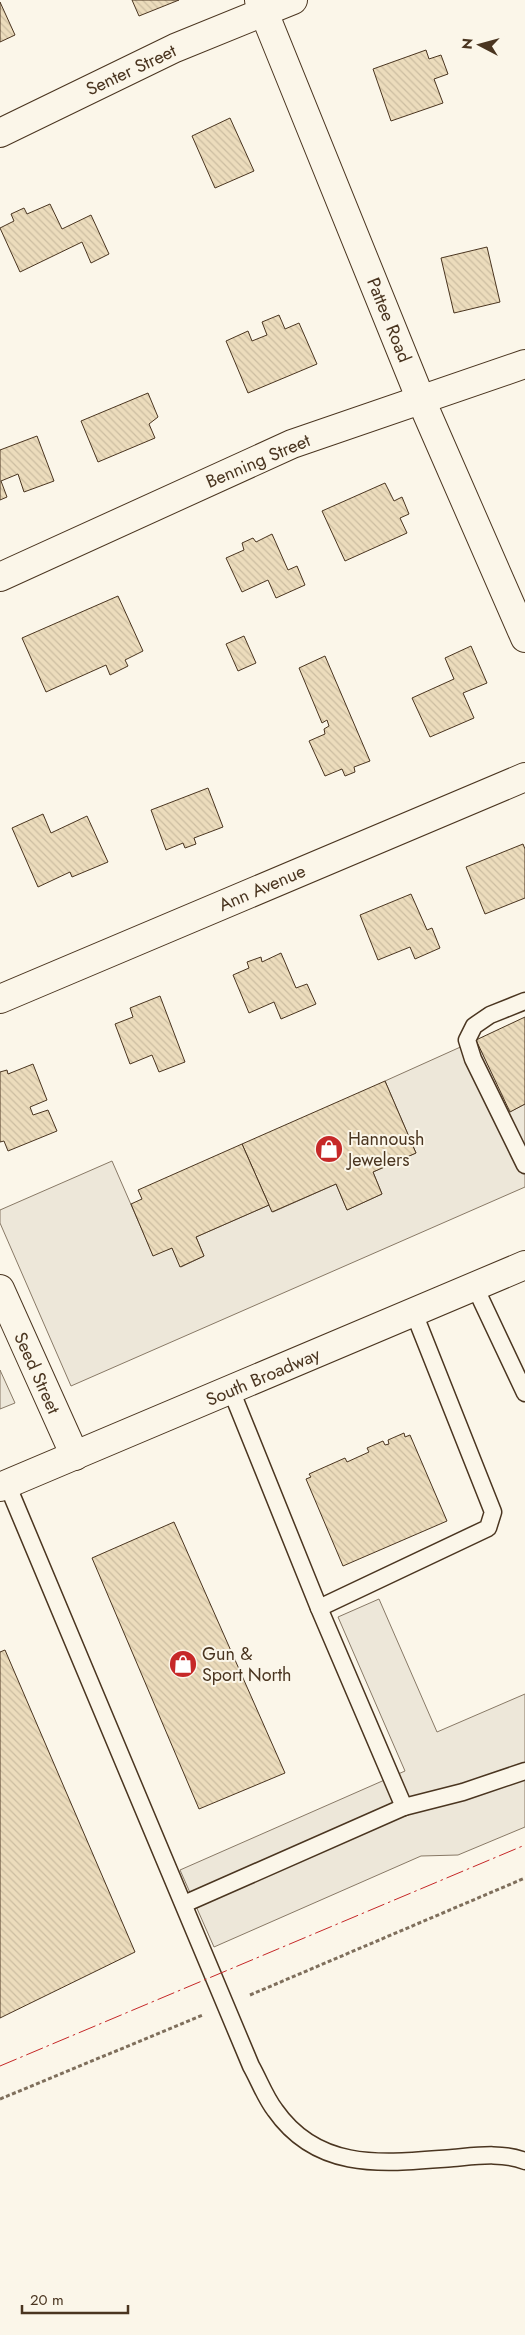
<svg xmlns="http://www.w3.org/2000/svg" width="525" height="2335" viewBox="0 0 525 2335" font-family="Jost,sans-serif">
<defs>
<pattern id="building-back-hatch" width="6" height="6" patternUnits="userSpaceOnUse" patternTransform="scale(1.25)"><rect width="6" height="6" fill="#ecdcbc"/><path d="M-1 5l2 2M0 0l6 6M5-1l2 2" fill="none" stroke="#ccbda1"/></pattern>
</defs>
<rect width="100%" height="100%" fill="#fbf6e9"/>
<g fill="#ede7d9" stroke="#887966">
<path d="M476,1040L511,1111L525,1104V1187L71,1386L0,1223V1210L112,1161L153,1255L172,1248L181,1267L204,1256L196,1237L269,1205L273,1212L336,1184L347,1210L382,1194L373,1172L416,1153L385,1081Z"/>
<path d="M0,1370L15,1403L0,1409Z"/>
<path d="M379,1599L437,1732L525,1694V1827L458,1855L421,1856L214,1947L180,1870L405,1771L338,1617Z"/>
</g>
<g fill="url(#building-back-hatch)" stroke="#4a3520">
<path d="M132,0H179L139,16Z"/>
<path d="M0,2L15,35L0,42Z"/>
<path d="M426,50L429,59L441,55L448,74L434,79L443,103L391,121L373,69Z"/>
<path d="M230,118L254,171L215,188L192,136Z"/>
<path d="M50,204L62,229L91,215L109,254L91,263L82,242L20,272L0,228L14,221L11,214L24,208L27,214Z"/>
<path d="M487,247L500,302L454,313L441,258Z"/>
<path d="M279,315L285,329L299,323L317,364L248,393L226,341L248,331L252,341L267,335L262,322Z"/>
<path d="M148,393L158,417L149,424L155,438L98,462L81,421Z"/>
<path d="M37,436L54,481L24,492L18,474L1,481L7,497L0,500V450Z"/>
<path d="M385,483L394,501L402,497L409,514L400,518L407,533L345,561L322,511Z"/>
<path d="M272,534L288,570L297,566L305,585L276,598L268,580L242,592L226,558L244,550L242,543L253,538L256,542Z"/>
<path d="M118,596L143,651L125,660L128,666L110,675L106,665L46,692L22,638Z"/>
<path d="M244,636L256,663L238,671L226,644Z"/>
<path d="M471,646L487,683L463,693L474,718L430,737L412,698L454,679L445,658Z"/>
<path d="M325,656L370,761L354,767L355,772L345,776L342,769L325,776L309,741L325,734L324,729L329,726L327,720L322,723L299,668Z"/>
<path d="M208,788L223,827L194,838L196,844L185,848L183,843L166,850L151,810Z"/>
<path d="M43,814L51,833L87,816L108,862L72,877L70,872L38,887L12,828Z"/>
<path d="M523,844L525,849V898L485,914L466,867Z"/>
<path d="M411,894L427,930L432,928L440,948L415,959L410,947L378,960L360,915Z"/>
<path d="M281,953L296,988L307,984L316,1004L281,1019L274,1002L249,1013L233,975L249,968L247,962L261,957L262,962Z"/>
<path d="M160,996L185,1062L159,1072L152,1055L130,1064L115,1024L133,1017L130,1008Z"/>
<path d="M525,1017V1104L510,1112L476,1040Z"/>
<path d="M33,1064L47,1100L30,1107L33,1115L48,1110L57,1131L8,1151L4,1141L0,1142V1072L7,1070L8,1074Z"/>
<path d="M385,1081L416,1153L373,1172L382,1194L347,1210L336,1184L272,1212L242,1144Z"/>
<path d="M242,1144L269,1205L196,1237L204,1256L180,1267L172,1248L153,1256L131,1204L142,1199L138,1190Z"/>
<path d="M404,1433L405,1437L410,1435L447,1521L343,1566L306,1479L311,1477L309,1474L345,1458L347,1462L369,1452L367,1448L383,1441L385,1445L389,1444L388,1440Z"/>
<path d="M174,1522L285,1773L199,1809L92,1558Z"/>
<path d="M5,1650L135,1952L0,2018V1652Z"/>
</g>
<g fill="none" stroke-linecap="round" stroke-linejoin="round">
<defs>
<g id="lane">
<path d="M525,1001L490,1015L474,1026L467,1040L473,1059L525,1165"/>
<path d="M475,1287L525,1393"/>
<path d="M7,1484L251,2066C259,2080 265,2097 275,2110C319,2173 386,2163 453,2158C476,2156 502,2152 525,2161"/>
<path d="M319,1608L488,1528L493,1512L414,1313"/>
<path d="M404,1807L463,1792L525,1771"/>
<path d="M184,1904L404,1807L319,1608L231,1390"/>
</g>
<g id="street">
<path d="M259,0L421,400L525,638"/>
<path d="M0,133L175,48L293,0"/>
<path d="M0,577L292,444L525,364"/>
<path d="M0,999L525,777"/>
<path d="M0,1289L75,1456"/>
</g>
<path id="primary" d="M0,1487L525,1265"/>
</defs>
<use href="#lane" stroke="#4a3520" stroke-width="19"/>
<use href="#street" stroke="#4a3520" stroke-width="30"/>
<use href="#primary" stroke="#4a3520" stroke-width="30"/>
<g stroke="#7f6f5c" stroke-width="3" stroke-dasharray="4 2.5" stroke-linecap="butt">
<path d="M250,1995L525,1878"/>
<path d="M0,2099L203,2015"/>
</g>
<use href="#lane" stroke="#fbf6e9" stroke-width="16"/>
<use href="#street" stroke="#fbf6e9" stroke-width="28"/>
<use href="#primary" stroke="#fbf6e9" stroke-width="28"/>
<path stroke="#c62828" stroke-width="1" stroke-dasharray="18 4 2.5 4" stroke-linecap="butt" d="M0,2066L525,1845"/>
</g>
<defs>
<symbol id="shop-disc" viewBox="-11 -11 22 22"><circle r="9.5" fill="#c62828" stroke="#fbf6e9"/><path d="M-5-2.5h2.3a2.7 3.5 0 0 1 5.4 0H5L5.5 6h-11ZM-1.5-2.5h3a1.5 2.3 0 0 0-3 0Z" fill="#fff"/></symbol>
</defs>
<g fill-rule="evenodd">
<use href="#shop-disc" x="313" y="1133" width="32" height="32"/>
<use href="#shop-disc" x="167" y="1648" width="32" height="32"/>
</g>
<g text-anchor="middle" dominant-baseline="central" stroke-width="4" stroke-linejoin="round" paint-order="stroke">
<g font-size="18" fill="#4a3520" stroke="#fbf6e9">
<text transform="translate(131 70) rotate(-25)">Senter Street</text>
<text transform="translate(389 320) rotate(68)">Pattee Road</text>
<text transform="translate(258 461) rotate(-23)">Benning Street</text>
<text transform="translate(262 888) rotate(-23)">Ann Avenue</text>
<text transform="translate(37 1373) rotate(66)">Seed Street</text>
<text transform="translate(263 1377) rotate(-23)">South Broadway</text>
</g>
<g font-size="18" fill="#4a3520" stroke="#fbf6e9" text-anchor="start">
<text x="348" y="1139">Hannoush<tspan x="348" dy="21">Jewelers</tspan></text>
<text x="202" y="1654">Gun &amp;<tspan x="202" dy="21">Sport North</tspan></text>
</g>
</g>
<g transform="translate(480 45) rotate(276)" stroke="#fbf6e9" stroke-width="4" paint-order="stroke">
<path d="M0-4L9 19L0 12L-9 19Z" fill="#4a3520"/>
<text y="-8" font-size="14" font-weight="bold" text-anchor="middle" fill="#4a3520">N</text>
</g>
<path d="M22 2305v8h106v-8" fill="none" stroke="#4a3520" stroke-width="2.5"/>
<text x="30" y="2305" font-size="15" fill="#4a3520" stroke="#fbf6e9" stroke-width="4" paint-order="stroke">20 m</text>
</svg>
